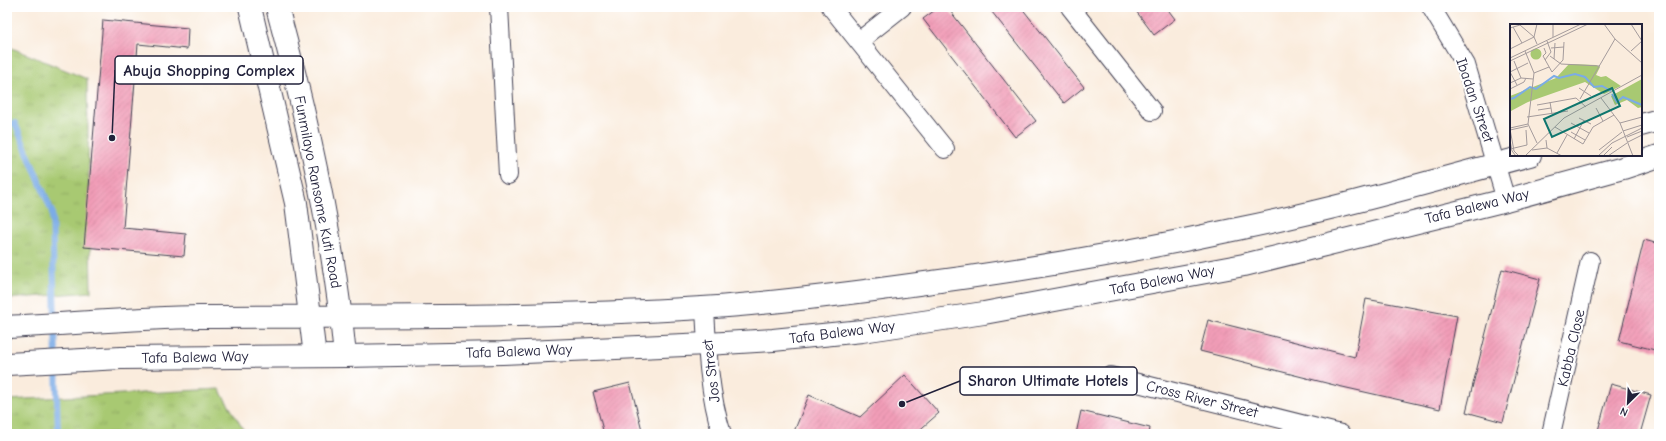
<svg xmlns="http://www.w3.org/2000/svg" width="1666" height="441" viewBox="0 0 1666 441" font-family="'Comic Neue',sans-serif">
<defs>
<pattern id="grass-tufts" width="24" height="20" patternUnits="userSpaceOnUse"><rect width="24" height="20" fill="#a8c972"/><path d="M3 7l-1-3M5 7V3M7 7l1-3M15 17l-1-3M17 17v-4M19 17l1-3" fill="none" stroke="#90ac64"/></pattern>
<pattern id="building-hatch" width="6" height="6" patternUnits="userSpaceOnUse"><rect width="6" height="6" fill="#f29db8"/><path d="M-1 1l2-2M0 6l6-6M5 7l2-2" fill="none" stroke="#cf879f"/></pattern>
</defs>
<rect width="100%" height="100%" fill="#fff"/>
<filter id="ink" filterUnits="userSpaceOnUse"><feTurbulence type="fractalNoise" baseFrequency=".025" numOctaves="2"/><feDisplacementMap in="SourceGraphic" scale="8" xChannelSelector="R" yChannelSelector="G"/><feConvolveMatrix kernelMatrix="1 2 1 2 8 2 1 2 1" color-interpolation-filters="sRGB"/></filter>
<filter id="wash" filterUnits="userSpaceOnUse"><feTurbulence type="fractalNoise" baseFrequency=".012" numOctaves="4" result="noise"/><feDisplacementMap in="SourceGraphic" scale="16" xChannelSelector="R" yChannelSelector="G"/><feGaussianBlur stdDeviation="0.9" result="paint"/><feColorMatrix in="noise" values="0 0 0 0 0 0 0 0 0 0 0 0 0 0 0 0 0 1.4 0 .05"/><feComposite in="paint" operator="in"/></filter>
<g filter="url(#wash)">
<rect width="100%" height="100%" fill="#faecdd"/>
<g fill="url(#grass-tufts)" stroke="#657656">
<path d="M7,46L87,79L91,292L7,299Z"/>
<path d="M219,389L246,434H7V400Z"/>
</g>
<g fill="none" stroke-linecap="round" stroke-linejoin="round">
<path stroke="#7bace6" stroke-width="6" d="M7,124L15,123L52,212L58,434"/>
</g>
<g id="blocks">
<g fill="url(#building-hatch)">
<path d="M939,7H947L1036,121L1015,137L923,19Z"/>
<path d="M988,7H1021L1084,87L1064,103Z"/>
<path d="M1133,7H1166L1175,19L1154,35Z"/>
<path d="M103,20L188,28L187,49L138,44L123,228L186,234L184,256L84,247Z"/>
<path d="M1644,240L1659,244V351L1619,341Z"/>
<path d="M1502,269L1540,279L1503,422L1466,412Z"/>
<path d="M1366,299L1457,316L1440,409L1338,386L1200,351L1208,320L1355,357Z"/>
<path d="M905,375L939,413L915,434H793L809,395L860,417Z"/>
<path d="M630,383L643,434H604L593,392Z"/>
<path d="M1611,384L1651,395L1640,434H1597Z"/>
<path d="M1081,411L1150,428L1149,434H1076Z"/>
</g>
</g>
</g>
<g filter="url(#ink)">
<use href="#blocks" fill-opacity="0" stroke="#424053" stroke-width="1"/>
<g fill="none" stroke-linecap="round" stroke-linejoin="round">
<defs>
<g id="minor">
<path d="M499,7L508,175"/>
<path d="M831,7L945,149"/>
<path d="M1070,7L1152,111"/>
<path d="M1431,7L1466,65L1506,200"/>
<path d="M859,41L902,7"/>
<path d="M705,308C707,349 709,394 722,434"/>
<path d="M1110,376L1341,434"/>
<path d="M1551,434L1590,261"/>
</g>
<g id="tertiary">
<path d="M250,7L296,203L315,356"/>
<path d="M277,7C308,121 334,238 345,356"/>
</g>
<g id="secondary">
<path d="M1641,125L1659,120"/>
<path d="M7,327C71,324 136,318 200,317C367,316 535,318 702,308C774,303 846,294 918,284C1025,270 1131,252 1237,229C1336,209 1433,181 1530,155"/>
<path d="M7,364L121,358L345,356L502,353L707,344L773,340L862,331L984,313L1244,265L1506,200L1623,168L1659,156"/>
</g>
</defs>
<use href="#minor" stroke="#424053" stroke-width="20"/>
<use href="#tertiary" stroke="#424053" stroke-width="24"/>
<use href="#secondary" stroke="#424053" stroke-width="24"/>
<use href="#minor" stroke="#fff" stroke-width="18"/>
<use href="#tertiary" stroke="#fff" stroke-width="22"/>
<use href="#secondary" stroke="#fff" stroke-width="22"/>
</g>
</g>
<g text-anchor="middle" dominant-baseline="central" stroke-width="4" stroke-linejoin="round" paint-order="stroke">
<g font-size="15" fill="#22223b" stroke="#fff">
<text transform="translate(1475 100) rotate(71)">Ibadan Street</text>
<text transform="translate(318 192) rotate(79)">Funmilayo Ransome Kuti Road</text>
<text transform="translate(1477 206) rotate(-14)">Tafa Balewa Way</text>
<text transform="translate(1162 280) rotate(-11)">Tafa Balewa Way</text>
<text transform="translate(842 332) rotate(-7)">Tafa Balewa Way</text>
<text transform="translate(1571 348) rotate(-77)">Kabba Close</text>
<text transform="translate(519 351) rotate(-2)">Tafa Balewa Way</text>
<text transform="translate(195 357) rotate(-1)">Tafa Balewa Way</text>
<text transform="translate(711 371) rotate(-97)">Jos Street</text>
<text transform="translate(1202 399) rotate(14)">Cross River Street</text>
</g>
</g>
<g transform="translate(1510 24)">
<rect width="132" height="132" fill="#faecdd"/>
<path d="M20.5 30a5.5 5.5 0 1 1 11 0a5.5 5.5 0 1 1-11 0ZM59,40L86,41L90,43L86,51L91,53L96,52L111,62L94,70L75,58L18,78L1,87L0,72L46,54ZM132,55V83L128,84L117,76L105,81L101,72Z" fill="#a8c972"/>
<path fill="none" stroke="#7bace6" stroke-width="2" d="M102,70L107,78L113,73L132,81M0,75L4,74L20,63L26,65L44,52L49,54L65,50L75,53L84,63L92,62L101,67"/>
<path fill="none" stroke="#a49b9c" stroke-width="1" d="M94,0L105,15L132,39M121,0L132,17L121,27M3,3L12,19M0,4L10,1L24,13L27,20M43,13V0M34,24L36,29L33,32L42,48L53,36L54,18M41,24L54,23M0,25L24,13L27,0M15,27L24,49L18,100L27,119M40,32L51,40L90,42M0,34L71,0M44,35L45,19M35,36L41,28L37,17M0,37L78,0M4,37L11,54M0,48L18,39M0,48L7,61M24,49L39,43M0,59L11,54L23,55M69,64L81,72M0,65L14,58L16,54M91,74L110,99L123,132M70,75L105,15M40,78L42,90M27,81L66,74L76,83M86,84L93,97M28,86L41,84M17,93L58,87M69,94L81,100M61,99L79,109M110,99L132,93M45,103L73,120L83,103L104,91M0,104L18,100M0,105L4,127L9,132M0,106L18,102M113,107L132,101M61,108L75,116M117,113L132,107M64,115L74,96M0,116L2,127L6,132M36,116L37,124L52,132M118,118L132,111M0,125L17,121L16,106M22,126L37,124M89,126L112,108M47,129L57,111M15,132L54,94L132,51M88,132L102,119L132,104M93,132L102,123M98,132L117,119"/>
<path fill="#0f766e" fill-opacity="0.15" stroke="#0f766e" stroke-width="2" d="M102,64L110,82L42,113L34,95Z"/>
<rect width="132" height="132" fill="none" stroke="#22223b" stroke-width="2"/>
</g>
<path fill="none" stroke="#22223b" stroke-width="1.5" d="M112 138L115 70M902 404L960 381"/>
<g fill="#22223b" stroke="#fff" stroke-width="1.5">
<circle cx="112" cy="138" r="4"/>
<circle cx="902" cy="404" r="4"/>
</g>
<g fill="#fff" stroke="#22223b" stroke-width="1.5">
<rect x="115" y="56" width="188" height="28" rx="4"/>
<rect x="960" y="367" width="177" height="28" rx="4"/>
</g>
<g font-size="16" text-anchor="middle" font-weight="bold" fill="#22223b">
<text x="209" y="76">Abuja Shopping Complex</text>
<text x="1048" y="386">Sharon Ultimate Hotels</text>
</g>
<rect width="1666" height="441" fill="none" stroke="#fff" stroke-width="24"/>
<g transform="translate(1628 403) rotate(204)" stroke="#ffffff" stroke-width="3" paint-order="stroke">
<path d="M0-3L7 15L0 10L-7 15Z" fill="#22223b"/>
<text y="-6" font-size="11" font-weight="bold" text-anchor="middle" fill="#22223b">N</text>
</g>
</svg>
